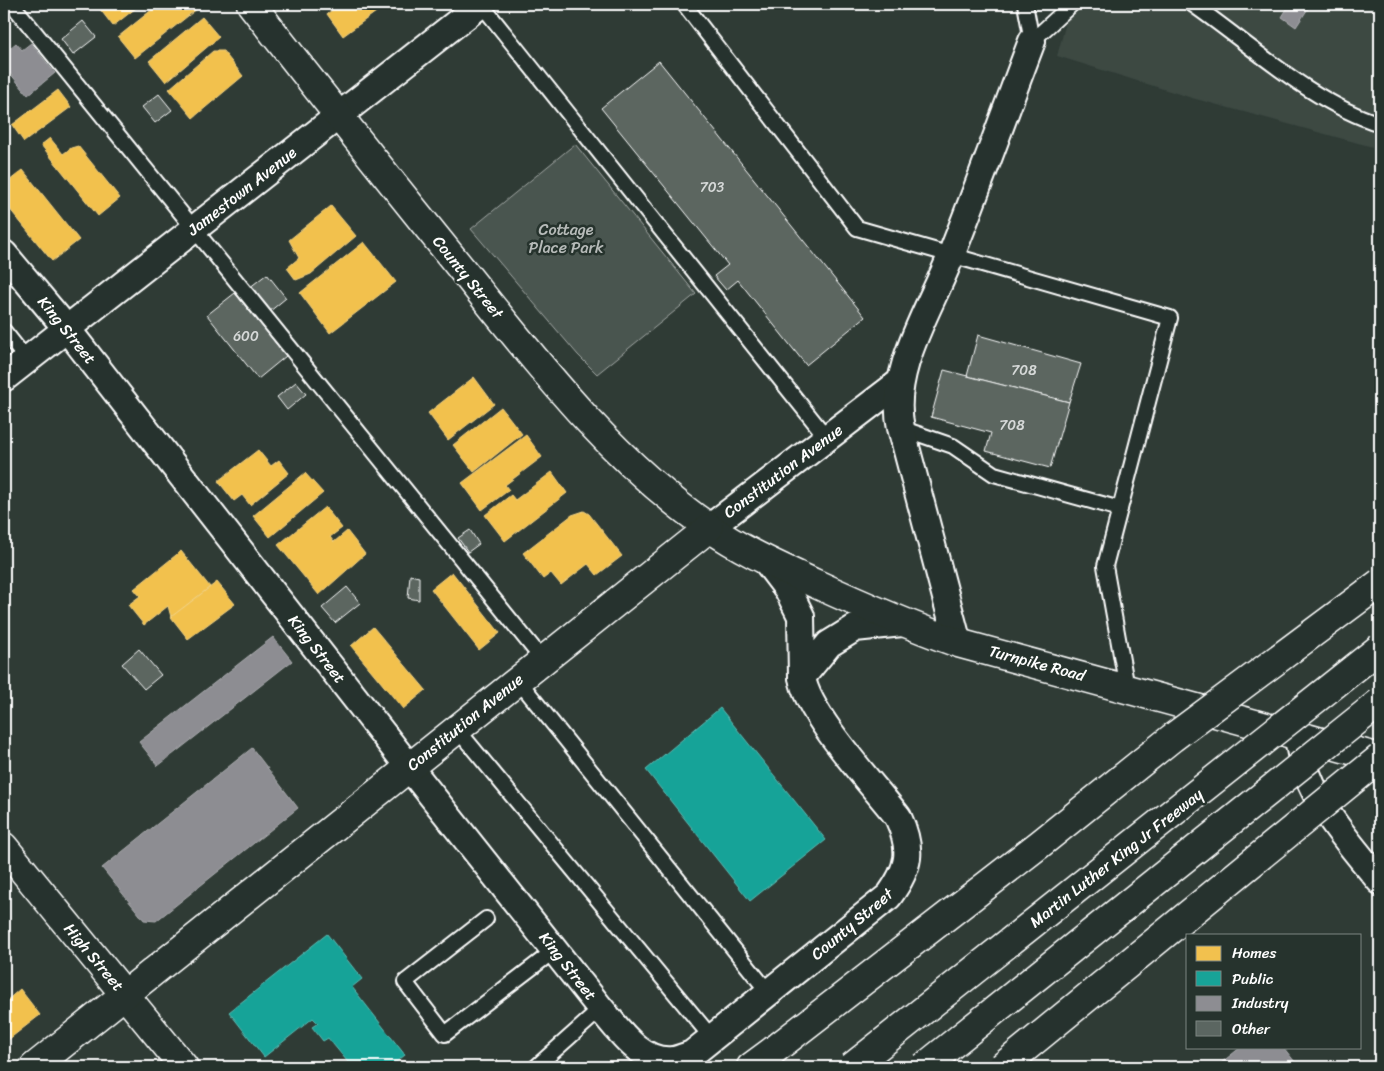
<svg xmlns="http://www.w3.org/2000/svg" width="1384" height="1071" viewBox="0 0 1384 1071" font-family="Sriracha,sans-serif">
<rect width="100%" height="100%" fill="#2f3b35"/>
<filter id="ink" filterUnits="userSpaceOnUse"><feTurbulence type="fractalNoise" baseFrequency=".02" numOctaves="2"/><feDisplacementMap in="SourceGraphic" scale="10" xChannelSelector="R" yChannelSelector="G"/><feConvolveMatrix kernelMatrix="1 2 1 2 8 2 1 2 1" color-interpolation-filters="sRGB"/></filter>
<g filter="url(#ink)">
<path fill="#3c4842" d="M1071,4H1380V149L1192,98L1057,56Z"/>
<path fill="#4a544f" stroke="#a4aaa7" d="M575,144L696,294L597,374L578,355L471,229Z"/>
<g fill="#f2c14e" stroke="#f6d483">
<path d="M96,4H141L113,26Z"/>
<path d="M159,4H195L198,8L135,58L118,37Z"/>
<path d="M340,4H387L343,36L327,14Z"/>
<path d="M202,17L219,37L166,82L149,61Z"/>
<path d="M213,51H223L243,76L193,118L169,89Z"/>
<path d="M58,90L71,107L24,142L12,125Z"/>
<path d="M50,138L63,154L71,148L78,146L120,198L98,216L41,145Z"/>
<path d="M23,170L79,240L52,261L4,202V185Z"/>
<path d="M331,206L356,236L311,274L296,280L287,268L299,258L289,240Z"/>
<path d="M364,242L396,282L330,333L300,293Z"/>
<path d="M474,377L494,404L448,440L428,413Z"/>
<path d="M501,407L522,434L474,472L453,445Z"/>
<path d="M526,435L542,457L505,485L509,490L482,510L462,483Z"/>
<path d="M258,450L271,466L279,460L289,473L250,505L242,495L234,501L218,481Z"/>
<path d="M552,472L567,493L505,541L485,515L511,495L515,500Z"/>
<path d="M305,473L323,493L270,537L253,516Z"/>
<path d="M325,507L342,528L330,537L334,542L347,531L365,554L319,595L278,545Z"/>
<path d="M584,511L589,514L622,556L597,575L588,564L561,585L551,573L543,579L523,553L572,515Z"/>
<path d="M181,551L210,587L171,617L168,606L144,625L128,605L140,596L134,589Z"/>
<path d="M452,572L500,633L479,650L431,589Z"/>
<path d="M217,582L235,604L188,639L171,617Z"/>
<path d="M373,627L426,690L403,709L351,646Z"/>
<path d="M20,989L40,1015L4,1043V1003Z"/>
</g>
<g fill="#17a398" stroke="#5dbfb7">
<path d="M720,708L826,840L750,901L646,770Z"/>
<path d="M327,934L362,979L352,987L405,1055L390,1067H352L328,1038L323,1041L312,1027L318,1023L313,1018L264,1057L229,1012Z"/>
</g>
<g fill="#8d8d92" stroke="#afafb3">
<path d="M1290,4H1311L1296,27L1282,17Z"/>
<path d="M16,43L22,50L31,43L55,73L28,95L4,66L8,62L4,53Z"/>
<path d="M273,637L292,661L158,766L139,742Z"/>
<path d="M252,748L298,808L156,921L144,920L102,868Z"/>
<path d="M1241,1047H1283L1299,1067H1216Z"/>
</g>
<g fill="#5b6661" stroke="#fff">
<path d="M83,21L96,37L73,55L61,39Z"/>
<path d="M659,61L865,317L806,365L738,280L726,290L714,276L728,265L601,108Z"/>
<path d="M159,94L172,110L155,123L142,107Z"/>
<path d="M267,274L286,298L269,312L249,288Z"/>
<path d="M235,293L286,356L258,379L207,315Z"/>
<path d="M978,335L1081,364L1069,402L967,376Z"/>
<path d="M944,370L1069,402L1050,468L986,451L991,433L931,417Z"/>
<path d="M296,382L306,394L287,410L277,397Z"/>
<path d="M470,530L479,544L468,552L458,538Z"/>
<path d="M410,575L419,577V600L408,598Z"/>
<path d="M347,587L360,603L335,623L322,608Z"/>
<path d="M139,649L161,675L144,689L122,664Z"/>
</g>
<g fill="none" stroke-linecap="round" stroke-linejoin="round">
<defs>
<g id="lane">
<path d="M12,4L543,660"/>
<path d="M481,4L827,438"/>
<path d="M684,4L857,228L1170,318L1105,566L1127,688"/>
<path d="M1025,4L1032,41"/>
<path d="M1192,4C1251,45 1312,103 1380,124"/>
<path d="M1032,41L1072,4"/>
<path d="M4,331L27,360"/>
<path d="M901,428L953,446L994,474L1120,509"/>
<path d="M518,680L769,993"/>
<path d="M457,729L712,1038"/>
<path d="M486,919L405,982L445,1034L555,950"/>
<path d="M536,1067L601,1009"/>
</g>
<g id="street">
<path d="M4,254L67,329L409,767L601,1009C619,1030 641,1064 673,1060C679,1059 686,1056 692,1054L889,896C910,867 913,850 898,817C873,785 807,714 802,677"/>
<path d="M4,378L481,4"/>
<path d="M709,528L900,382"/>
<path d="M766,561L788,590L801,616L802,677L829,644L855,628L902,623"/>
<path d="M958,643L901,428C888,370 932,306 952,253C980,183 1005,112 1032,41"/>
<path d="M1299,744C1308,799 1346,839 1380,881"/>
</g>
<g id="secondary">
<path d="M251,4C321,94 392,183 464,272C538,364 612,461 710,528C743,551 778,566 814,583C862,605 908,625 958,643L1380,758"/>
<path d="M4,847L184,1067"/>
<path d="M34,1067L709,528"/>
</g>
<path id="highway" d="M751,1067L774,1050"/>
</defs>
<use href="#lane" stroke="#fff" stroke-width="18"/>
<use href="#street" stroke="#fff" stroke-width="30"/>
<use href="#secondary" stroke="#fff" stroke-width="31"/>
<use href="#highway" stroke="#fff" stroke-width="31"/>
<use href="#lane" stroke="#26332d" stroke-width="14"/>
<use href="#street" stroke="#26332d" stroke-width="26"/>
<use href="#secondary" stroke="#26332d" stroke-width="28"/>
<use href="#highway" stroke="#26332d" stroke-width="28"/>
<defs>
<g id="highway-bridge">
<path d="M774,1050L1040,844L1172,738L1380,583"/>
<path d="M852,1067L1380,648"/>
<path d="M924,1067L1380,702"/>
<path d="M1002,1067L1380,758"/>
</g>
</defs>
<use href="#highway-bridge" stroke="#fff" stroke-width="31" stroke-linecap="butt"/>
<use href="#highway-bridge" stroke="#26332d" stroke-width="28"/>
</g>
</g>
<g text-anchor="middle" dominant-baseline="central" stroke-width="5" stroke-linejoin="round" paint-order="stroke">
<g font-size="14" fill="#d6d9d8">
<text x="712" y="187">703</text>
<text x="246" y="336">600</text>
<text x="1024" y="370">708</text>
<text x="1012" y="425">708</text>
</g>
<g font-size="16" fill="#fff" stroke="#26332d">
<text transform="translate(242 191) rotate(-38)">Jamestown Avenue</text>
<text transform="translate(468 277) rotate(51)">County Street</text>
<text transform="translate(67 330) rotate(51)">King Street</text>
<text transform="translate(783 471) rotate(-37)">Constitution Avenue</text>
<text transform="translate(317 649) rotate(52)">King Street</text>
<text transform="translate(1037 663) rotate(15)">Turnpike Road</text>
<text transform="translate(465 722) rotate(-39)">Constitution Avenue</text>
<text transform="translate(1116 858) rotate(-38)">Martin Luther King Jr Freeway</text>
<text transform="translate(852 924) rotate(-40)">County Street</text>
<text transform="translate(94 957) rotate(50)">High Street</text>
<text transform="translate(568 966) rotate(52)">King Street</text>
</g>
<g font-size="16" fill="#b7bbb9" stroke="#26332d">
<text x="566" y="229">Cottage<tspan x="566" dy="18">Place Park</tspan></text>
</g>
</g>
<rect width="1384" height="1071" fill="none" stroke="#26332d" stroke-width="20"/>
<rect x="10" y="10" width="1364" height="1051" fill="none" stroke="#fff" stroke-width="2" filter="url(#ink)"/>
<rect x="1186" y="934" width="175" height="115" fill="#26332d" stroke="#7d8581"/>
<rect x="1196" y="946" width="25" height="15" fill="#f2c14e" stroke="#7d8581"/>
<text x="1232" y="958" font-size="15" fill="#ffffff">Homes</text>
<rect x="1196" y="971" width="25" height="15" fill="#17a398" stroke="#7d8581"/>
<text x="1232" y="984" font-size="15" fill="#ffffff">Public</text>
<rect x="1196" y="996" width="25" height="15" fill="#8d8d92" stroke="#7d8581"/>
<text x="1232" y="1008" font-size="15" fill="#ffffff">Industry</text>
<rect x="1196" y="1021" width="25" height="15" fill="#5b6661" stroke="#7d8581"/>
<text x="1232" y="1034" font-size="15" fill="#ffffff">Other</text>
</svg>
